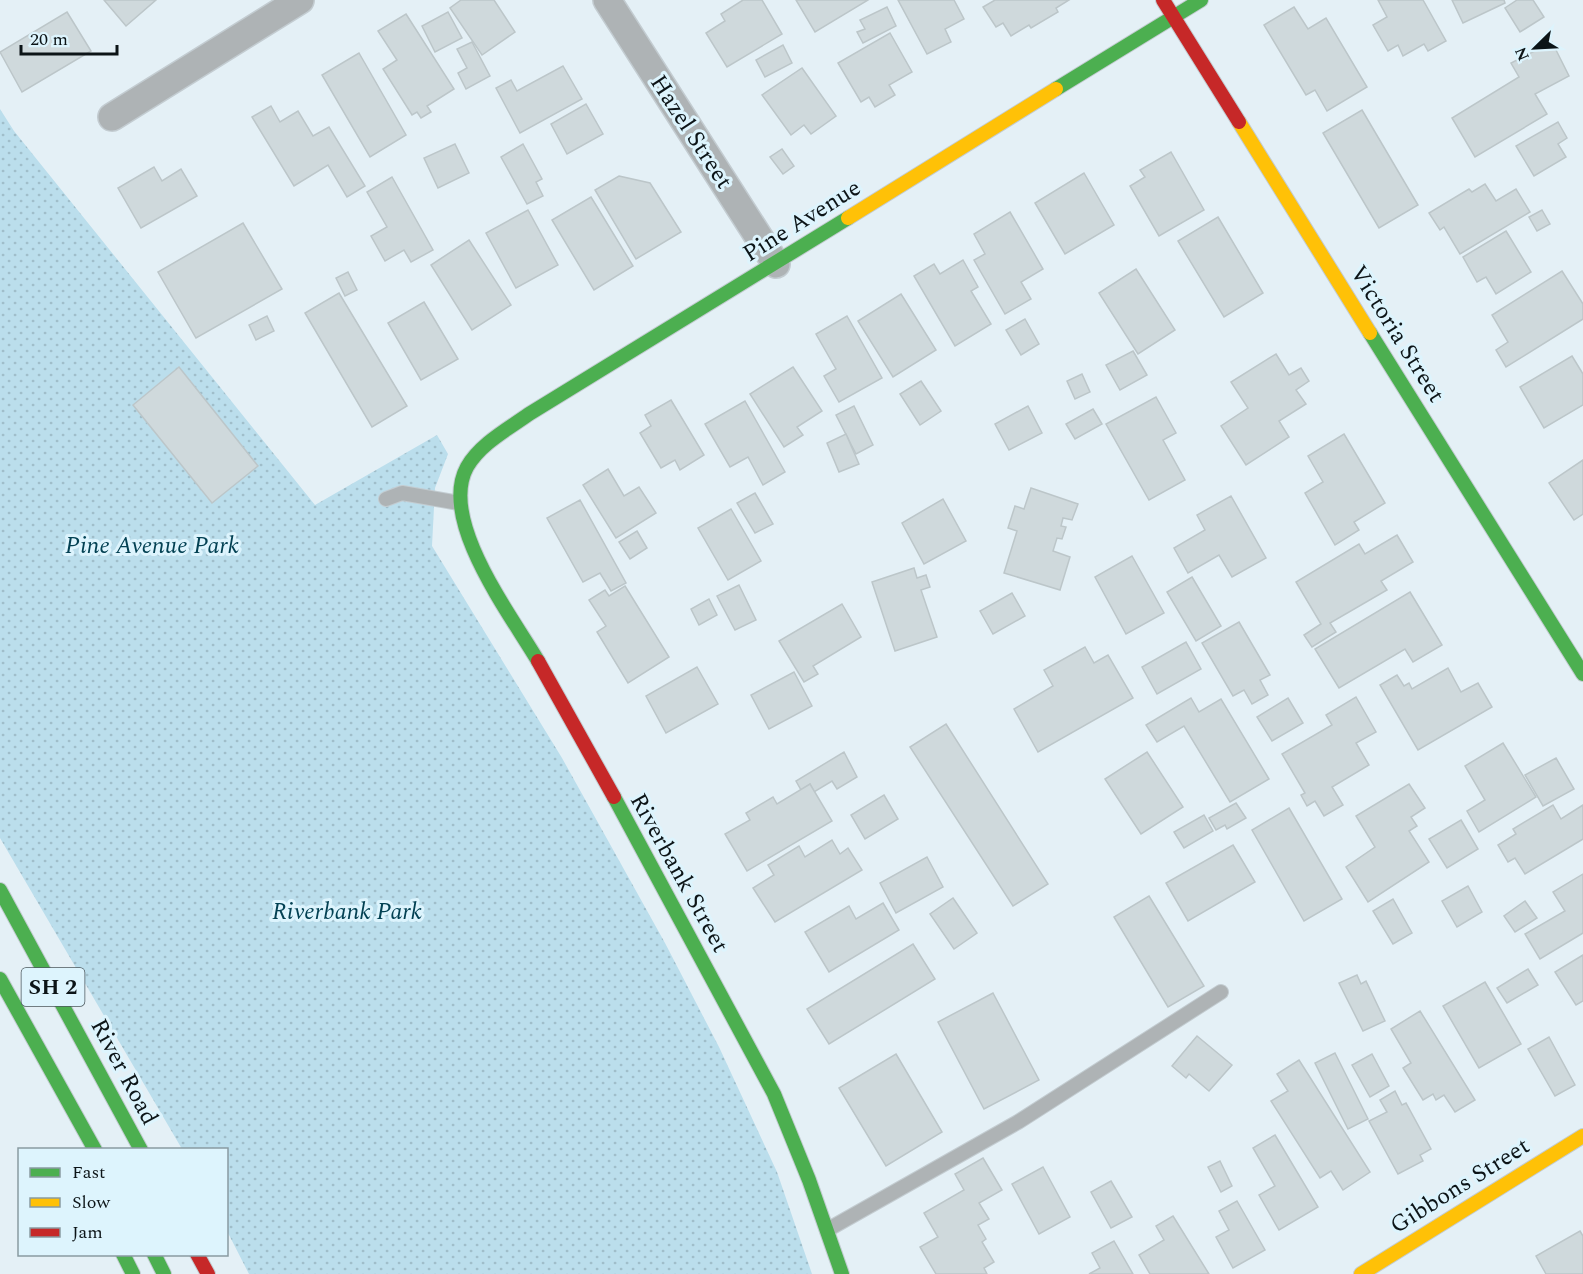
<svg xmlns="http://www.w3.org/2000/svg" width="1583" height="1274" viewBox="0 0 1583 1274" font-family="Spectral,serif">
<defs>
<pattern id="park-dots" width="8" height="8" patternUnits="userSpaceOnUse" patternTransform="scale(1.5)"><rect width="8" height="8" fill="#bbdeec"/><path d="M2 2h.1M6 6h.1" fill="none" stroke="#a0beca" stroke-width="1.8" stroke-linecap="round"/></pattern>
</defs>
<rect width="100%" height="100%" fill="#e4f0f6"/>
<path fill="url(#park-dots)" d="M0,109L14,131L315,505L437,435L448,454L435,488L432,546L562,758L665,943L719,1047L777,1172L812,1274H249L227,1231L226,1150L182,1149L0,838Z"/>
<g fill="#cfd9dc" stroke="#bcc6c9" stroke-width="1.5">
<path d="M104,0H156L126,26Z"/>
<path d="M461,0H494L515,32L482,55L450,8Z"/>
<path d="M743,0H762L782,34L727,67L706,33L725,21L721,14Z"/>
<path d="M796,0H868L815,32Z"/>
<path d="M898,0H954L964,19L945,29L951,42L927,54Z"/>
<path d="M995,0H1069L1056,8L1058,12L1031,28L1029,25L1011,36L1003,23L996,27L983,7Z"/>
<path d="M1378,0H1423L1446,41L1428,51L1424,44L1403,56L1398,45L1388,51L1373,25L1387,17Z"/>
<path d="M1452,0H1504L1505,3L1463,23Z"/>
<path d="M1517,0H1533L1544,17L1520,32L1505,8Z"/>
<path d="M887,7L896,26L863,43L857,32L865,29L860,20Z"/>
<path d="M1294,7L1308,29L1326,18L1367,87L1327,111L1315,90L1306,95L1264,25Z"/>
<path d="M67,12L91,51L22,92L0,52Z"/>
<path d="M448,12L462,38L435,52L422,26Z"/>
<path d="M406,14L454,89L427,106L431,112L421,118L417,112L412,115L383,69L397,60L378,31Z"/>
<path d="M890,33L912,72L889,85L895,95L875,107L869,97L861,102L838,63Z"/>
<path d="M472,42L490,76L466,89L458,73L467,68L457,49Z"/>
<path d="M1552,42L1569,76L1535,94L1547,114L1475,157L1452,118L1519,77L1511,63Z"/>
<path d="M783,45L792,63L765,77L756,60Z"/>
<path d="M359,53L406,135L370,157L322,75Z"/>
<path d="M563,66L582,99L520,133L496,88L511,80L517,91Z"/>
<path d="M802,68L836,116L811,134L804,125L791,135L762,95Z"/>
<path d="M586,104L603,134L567,154L551,124Z"/>
<path d="M271,106L280,122L298,111L313,136L329,127L365,186L347,197L328,165L294,186L252,117Z"/>
<path d="M1362,110L1418,205L1379,228L1323,133Z"/>
<path d="M1558,122L1567,138L1558,144L1566,157L1534,176L1516,146Z"/>
<path d="M455,144L469,173L438,188L424,158Z"/>
<path d="M523,144L542,179L536,182L543,196L527,204L501,157Z"/>
<path d="M782,149L794,166L783,174L770,157Z"/>
<path d="M1171,152L1204,210L1159,236L1130,186L1145,177L1140,170Z"/>
<path d="M154,167L162,181L181,169L197,196L141,228L118,188Z"/>
<path d="M1084,173L1114,225L1065,254L1035,203Z"/>
<path d="M619,176L650,183L681,232L636,259L595,190Z"/>
<path d="M392,177L433,250L411,262L404,250L385,261L371,236L387,227L367,192Z"/>
<path d="M1485,184L1496,201L1516,189L1530,212L1460,254L1444,227L1440,230L1429,213L1469,189L1472,192Z"/>
<path d="M591,197L633,266L594,290L552,220Z"/>
<path d="M528,210L558,265L516,288L486,233Z"/>
<path d="M1542,210L1550,224L1537,231L1529,217Z"/>
<path d="M1010,212L1043,269L1021,282L1031,299L1005,314L974,260L985,254L974,234Z"/>
<path d="M1218,217L1263,293L1224,317L1178,241Z"/>
<path d="M243,223L282,289L196,338L158,272Z"/>
<path d="M1506,231L1531,272L1496,294L1486,277L1477,282L1463,257Z"/>
<path d="M469,240L511,305L472,330L431,265Z"/>
<path d="M963,260L978,287L971,291L991,324L955,346L914,276L934,264L940,274Z"/>
<path d="M1136,269L1175,330L1138,354L1099,293Z"/>
<path d="M1562,271L1583,304V319L1506,367L1496,350L1508,342L1492,315Z"/>
<path d="M348,272L357,290L345,296L336,278Z"/>
<path d="M339,293L407,406L372,427L305,313Z"/>
<path d="M901,294L936,350L893,377L858,321Z"/>
<path d="M424,302L458,359L421,380L388,323Z"/>
<path d="M267,316L274,331L256,340L249,325Z"/>
<path d="M847,316L882,378L839,402L824,376L836,369L816,334Z"/>
<path d="M1025,319L1039,344L1021,355L1006,330Z"/>
<path d="M1133,351L1147,375L1120,390L1106,365Z"/>
<path d="M1276,354L1289,375L1301,368L1309,381L1296,390L1306,404L1279,421L1289,437L1246,465L1221,426L1248,408L1231,382Z"/>
<path d="M1572,356L1583,374V405L1544,428L1520,387Z"/>
<path d="M179,367L258,466L212,503L133,405Z"/>
<path d="M793,367L822,411L797,427L803,435L784,447L750,394Z"/>
<path d="M1082,374L1090,392L1075,399L1067,381Z"/>
<path d="M921,381L941,411L920,425L900,394Z"/>
<path d="M1156,397L1176,433L1163,440L1185,480L1149,500L1106,424Z"/>
<path d="M671,400L704,455L680,470L675,460L661,468L640,433L651,426L645,415Z"/>
<path d="M745,401L785,472L763,485L748,457L730,467L705,424Z"/>
<path d="M854,406L873,445L856,454L836,415Z"/>
<path d="M1028,406L1042,433L1009,450L995,424Z"/>
<path d="M1093,409L1102,424L1075,439L1066,424Z"/>
<path d="M846,434L859,464L839,472L827,443Z"/>
<path d="M1344,434L1385,503L1354,522L1359,530L1335,545L1305,493L1323,482L1308,456Z"/>
<path d="M1583,460V514L1574,520L1549,483Z"/>
<path d="M608,469L624,496L639,487L656,513L616,538L583,485Z"/>
<path d="M1031,488L1078,504L1072,520L1063,518L1061,526L1066,527L1062,539L1057,538L1053,551L1070,557L1060,590L1004,573L1017,531L1008,528L1015,506L1024,509Z"/>
<path d="M755,493L773,524L755,533L737,503Z"/>
<path d="M1231,496L1266,558L1232,577L1219,555L1188,573L1174,548L1205,530L1197,515Z"/>
<path d="M943,499L966,541L924,564L902,523Z"/>
<path d="M580,500L626,583L611,591L600,573L583,582L547,518Z"/>
<path d="M731,509L761,561L728,580L698,528Z"/>
<path d="M637,531L647,548L630,559L619,542Z"/>
<path d="M1397,535L1413,562L1381,581L1387,590L1330,623L1336,632L1312,647L1304,635L1321,624L1296,582L1359,544L1365,554Z"/>
<path d="M1132,556L1164,613L1126,634L1095,577Z"/>
<path d="M914,568L917,578L926,575L930,587L921,590L937,637L895,651L872,582Z"/>
<path d="M1192,577L1221,626L1196,641L1167,592Z"/>
<path d="M739,585L756,620L735,630L717,596Z"/>
<path d="M625,586L669,657L628,683L597,632L606,626L589,600L605,590L609,596Z"/>
<path d="M1410,592L1442,645L1413,662L1405,649L1339,688L1315,649Z"/>
<path d="M1012,593L1025,616L993,634L980,611Z"/>
<path d="M709,599L717,615L699,625L691,609Z"/>
<path d="M842,604L861,637L813,666L818,674L804,682L779,641Z"/>
<path d="M1239,622L1270,675L1260,680L1268,695L1252,704L1244,690L1233,696L1202,643Z"/>
<path d="M1186,642L1201,669L1157,694L1142,667Z"/>
<path d="M1085,647L1094,663L1108,655L1133,698L1038,752L1014,709L1053,686L1044,670Z"/>
<path d="M697,667L718,704L666,733L646,696Z"/>
<path d="M1448,668L1461,692L1478,683L1492,707L1418,750L1380,685L1397,675L1404,686L1409,683L1412,689Z"/>
<path d="M794,672L812,706L769,729L751,695Z"/>
<path d="M1356,697L1376,732L1356,743L1369,765L1332,787L1343,805L1324,816L1315,801L1307,806L1301,795L1305,793L1282,754L1332,725L1326,715Z"/>
<path d="M1191,698L1199,712L1221,699L1269,779L1230,802L1184,726L1157,742L1146,725Z"/>
<path d="M1288,698L1303,723L1272,741L1257,717Z"/>
<path d="M946,724L1048,884L1013,906L910,747Z"/>
<path d="M1503,743L1536,797L1479,832L1467,811L1485,800L1465,766Z"/>
<path d="M844,752L857,777L837,789L832,781L814,792L810,784L801,790L796,781Z"/>
<path d="M1147,752L1183,807L1141,834L1105,779Z"/>
<path d="M1556,758L1574,789L1543,806L1525,775Z"/>
<path d="M810,784L832,821L747,871L725,834L750,820L746,813L773,797L777,804Z"/>
<path d="M1409,784L1425,808L1411,817L1417,826L1409,831L1429,862L1368,902L1346,867L1375,847L1356,816Z"/>
<path d="M884,795L898,819L865,839L851,815Z"/>
<path d="M1236,803L1246,818L1227,829L1225,825L1216,830L1209,818Z"/>
<path d="M1553,805L1561,819L1583,805V839L1525,874L1515,858L1508,862L1498,845L1516,834L1513,829Z"/>
<path d="M1289,808L1342,899L1304,921L1252,830Z"/>
<path d="M1204,815L1213,831L1184,848L1174,832Z"/>
<path d="M1461,820L1478,849L1447,868L1429,839Z"/>
<path d="M832,840L840,854L848,848L862,870L775,922L753,888L774,875L768,865L799,846L805,857Z"/>
<path d="M1233,845L1255,882L1188,921L1166,883Z"/>
<path d="M927,857L943,887L896,913L880,883Z"/>
<path d="M1583,874V933L1540,959L1525,934L1565,911L1553,892Z"/>
<path d="M1468,886L1482,912L1457,927L1442,901Z"/>
<path d="M1149,896L1204,986L1168,1007L1114,917Z"/>
<path d="M953,898L977,933L954,949L930,914Z"/>
<path d="M1393,899L1412,933L1393,944L1373,911Z"/>
<path d="M1525,901L1537,918L1515,932L1504,916Z"/>
<path d="M883,903L899,930L829,972L805,932L849,906L856,919Z"/>
<path d="M913,944L935,979L829,1044L807,1009Z"/>
<path d="M1583,955V1001L1576,1005L1555,972Z"/>
<path d="M1528,969L1538,985L1507,1003L1497,988Z"/>
<path d="M1357,975L1361,984L1366,981L1385,1021L1363,1031L1339,983Z"/>
<path d="M1485,982L1521,1044L1479,1068L1443,1006Z"/>
<path d="M993,993L1039,1080L984,1109L938,1022Z"/>
<path d="M1420,1011L1475,1100L1455,1112L1444,1095L1436,1100L1433,1094L1423,1100L1403,1068L1411,1063L1391,1029Z"/>
<path d="M1197,1036L1232,1065L1209,1091L1189,1074L1186,1078L1172,1066Z"/>
<path d="M1549,1037L1575,1085L1555,1096L1528,1049Z"/>
<path d="M1335,1053L1368,1119L1348,1129L1315,1063Z"/>
<path d="M896,1054L942,1132L886,1166L839,1088Z"/>
<path d="M1372,1054L1389,1086L1370,1097L1352,1065Z"/>
<path d="M1299,1060L1370,1172L1343,1190L1331,1171L1320,1178L1271,1101L1288,1091L1277,1074Z"/>
<path d="M1395,1091L1402,1105L1406,1103L1431,1149L1420,1155L1423,1161L1398,1174L1369,1121L1387,1112L1380,1100Z"/>
<path d="M1275,1135L1318,1207L1279,1230L1259,1195L1275,1186L1253,1148Z"/>
<path d="M983,1158L1002,1190L979,1203L989,1219L978,1225L986,1239L982,1242L994,1262L984,1268L987,1274H936L920,1247L938,1237L924,1213L964,1190L955,1174Z"/>
<path d="M1220,1161L1232,1186L1221,1192L1208,1167Z"/>
<path d="M1043,1167L1070,1217L1039,1234L1012,1184Z"/>
<path d="M1111,1181L1132,1217L1111,1228L1091,1192Z"/>
<path d="M1237,1201L1265,1250L1233,1268L1216,1237L1229,1230L1219,1211Z"/>
<path d="M1173,1216L1209,1274H1150L1139,1255L1164,1240L1156,1226Z"/>
<path d="M1580,1231L1583,1236V1274H1546L1536,1256Z"/>
<path d="M1114,1241L1133,1274H1089L1100,1268L1092,1253Z"/>
</g>
<g fill="none" stroke-linecap="round" stroke-linejoin="round">
<defs>
<g id="lane">
<path d="M386,499L402,493L459,503"/>
<path d="M827,1230L1018,1122L1221,992"/>
</g>
<g id="street">
<path d="M607,0L776,264"/>
<path d="M112,117L300,0"/>
</g>
<g id="fast">
<path d="M1056,89L1201,0"/>
<path d="M1370,333L1583,674"/>
<path d="M538,661C511,615 438,520 467,467C480,444 508,429 529,414L848,218"/>
<path d="M614,797L774,1094L809,1180L842,1274"/>
<path d="M0,890L141,1150"/>
<path d="M0,979L95,1150"/>
<path d="M123,1254L133,1274"/>
<path d="M154,1254L164,1274"/>
</g>
<g id="slow">
<path d="M1239,122L1370,333"/>
<path d="M848,218L1056,89"/>
<path d="M1361,1274L1583,1136"/>
</g>
<g id="jam">
<path d="M1163,0L1239,122"/>
<path d="M538,661L614,797"/>
<path d="M197,1254L208,1274"/>
</g>
</defs>
<use href="#lane" stroke="#c3ccd1" stroke-width="16"/>
<use href="#street" stroke="#c3ccd1" stroke-width="30"/>
<use href="#fast" stroke="#c3ccd1" stroke-width="16"/>
<use href="#slow" stroke="#c3ccd1" stroke-width="16"/>
<use href="#jam" stroke="#c3ccd1" stroke-width="16"/>
<use href="#lane" stroke="#aeb3b5" stroke-width="14"/>
<use href="#street" stroke="#aeb3b5" stroke-width="27"/>
<use href="#fast" stroke="#4caf50" stroke-width="14"/>
<use href="#slow" stroke="#ffc107" stroke-width="14"/>
<use href="#jam" stroke="#c62828" stroke-width="14"/>
</g>
<g text-anchor="middle" dominant-baseline="central" stroke-width="6" stroke-linejoin="round" paint-order="stroke">
<rect fill="#ddf4fd" stroke="#4b575c" stroke-width="1.5" x="21.5" y="968" width="63" height="38" rx="4.5"/>
<g font-size="22" font-weight="bold" fill="#0c1417">
<text x="53" y="987">SH 2</text>
</g>
<g font-size="24" fill="#0c1417" stroke="#ddf4fd">
<text transform="translate(691 132) rotate(57)">Hazel Street</text>
<text transform="translate(802 221) rotate(-32)">Pine Avenue</text>
<text transform="translate(1397 334) rotate(58)">Victoria Street</text>
<text transform="translate(679 873) rotate(61)">Riverbank Street</text>
<text transform="translate(124 1072) rotate(62)">River Road</text>
<text transform="translate(1460 1186) rotate(-32)">Gibbons Street</text>
</g>
<g font-size="24" font-style="italic" fill="#034153" stroke="#ddf4fd">
<text x="152" y="546">Pine Avenue Park</text>
<text x="347" y="912">Riverbank Park</text>
</g>
</g>
<rect x="18" y="1148" width="210" height="108" fill="#ddf4fd" stroke="#899aa1" stroke-width="1.5"/>
<rect x="30" y="1168" width="30" height="9" fill="#4caf50" stroke="#899aa1" stroke-width="1.5"/>
<text x="72" y="1178" font-size="18" fill="#0c1417">Fast</text>
<rect x="30" y="1198" width="30" height="9" fill="#ffc107" stroke="#899aa1" stroke-width="1.5"/>
<text x="72" y="1208" font-size="18" fill="#0c1417">Slow</text>
<rect x="30" y="1228" width="30" height="9" fill="#c62828" stroke="#899aa1" stroke-width="1.5"/>
<text x="72" y="1238" font-size="18" fill="#0c1417">Jam</text>
<g transform="translate(1535 48) rotate(246)" stroke="#ddf4fd" stroke-width="4.5" paint-order="stroke">
<path d="M0-4.5L10 22L0 15L-10 22Z" fill="#0c1417"/>
<text y="-9" font-size="16" font-weight="bold" text-anchor="middle" fill="#0c1417">N</text>
</g>
<path d="M21 45v9h96v-9" fill="none" stroke="#0c1417" stroke-width="3"/>
<text x="30" y="45" font-size="18" fill="#0c1417" stroke="#ddf4fd" stroke-width="4.5" paint-order="stroke">20 m</text>
</svg>
